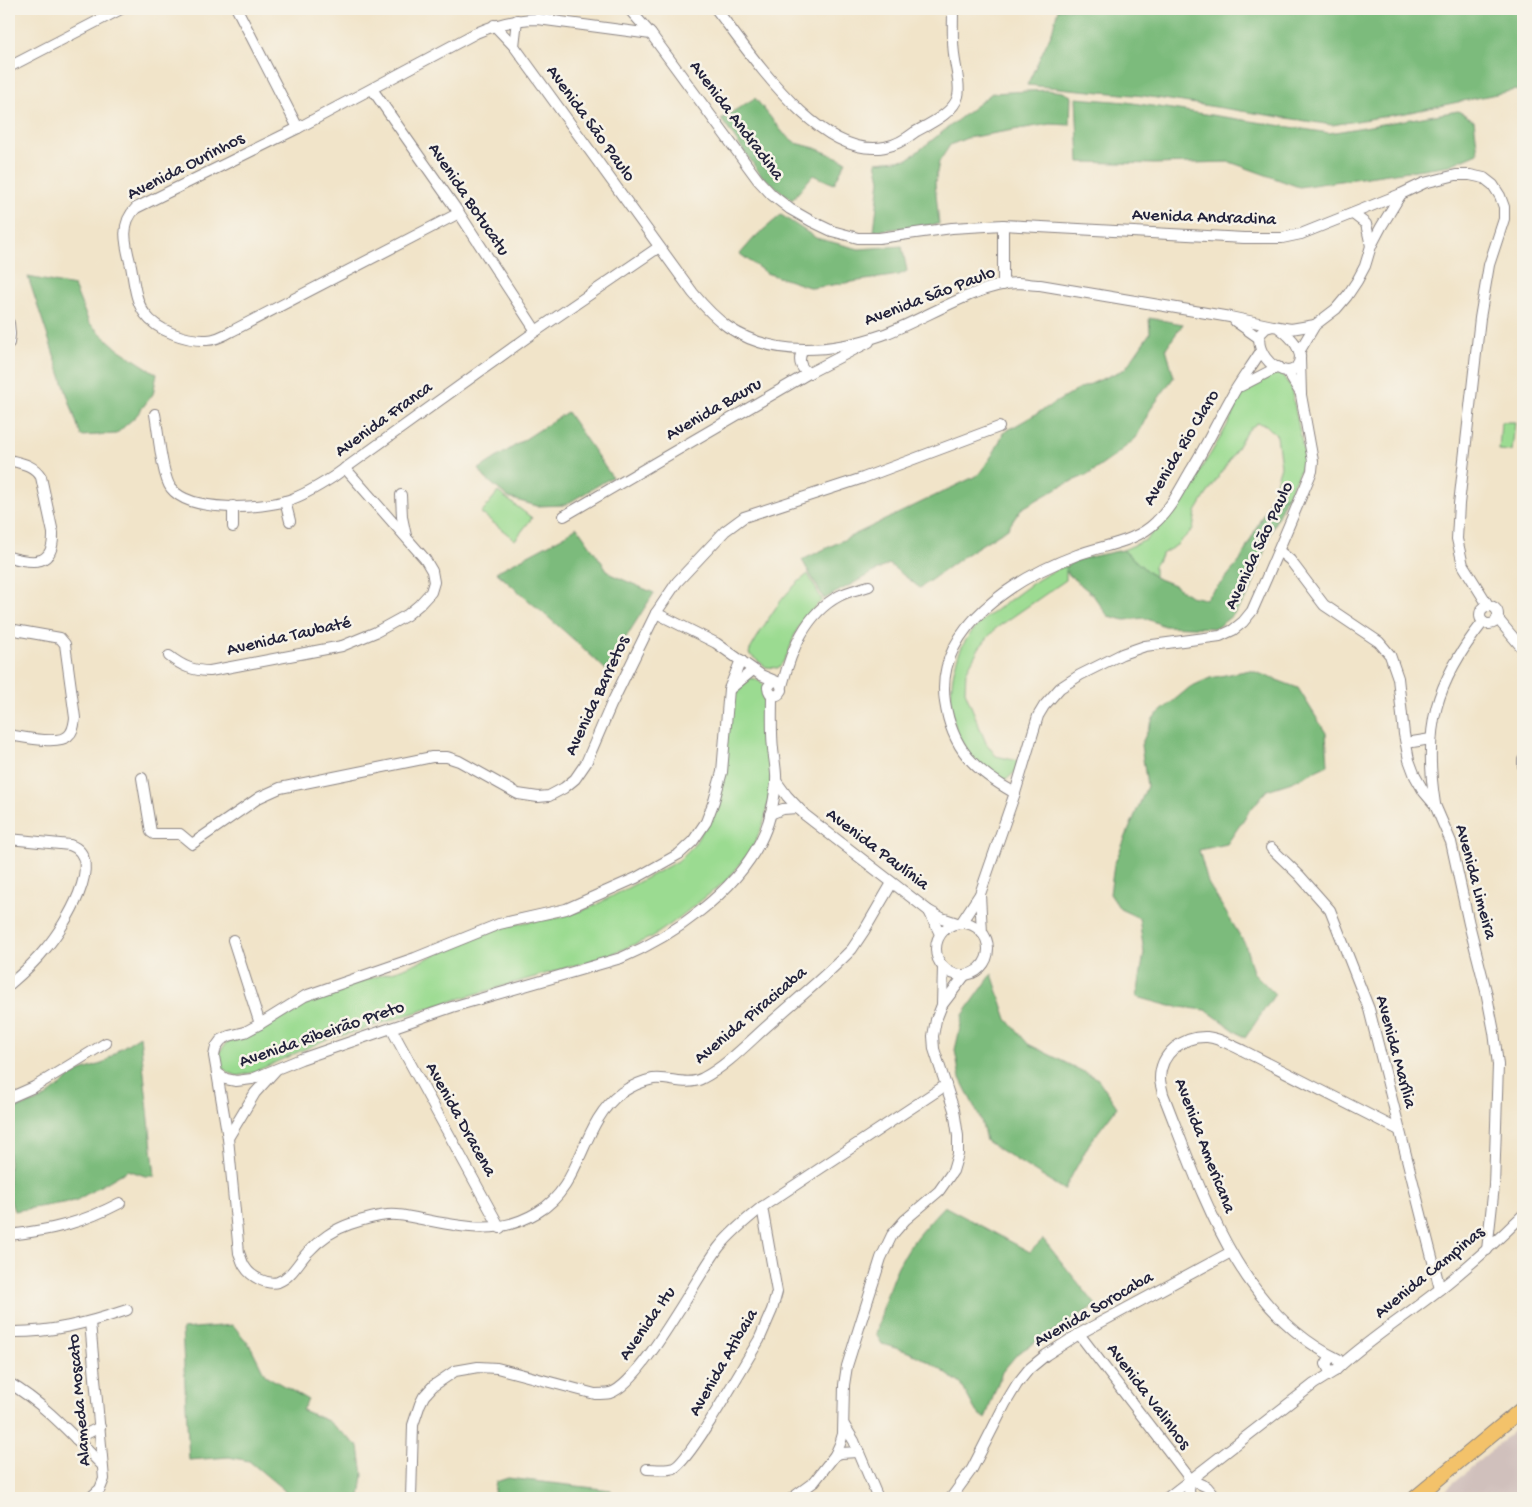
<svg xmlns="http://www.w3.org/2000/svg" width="1532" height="1507" viewBox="0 0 1532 1507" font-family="'Gochi Hand',sans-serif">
<rect width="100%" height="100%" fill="#f7f3e8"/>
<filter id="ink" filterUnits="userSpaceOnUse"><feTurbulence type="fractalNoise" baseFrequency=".02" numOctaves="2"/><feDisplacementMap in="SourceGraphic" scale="10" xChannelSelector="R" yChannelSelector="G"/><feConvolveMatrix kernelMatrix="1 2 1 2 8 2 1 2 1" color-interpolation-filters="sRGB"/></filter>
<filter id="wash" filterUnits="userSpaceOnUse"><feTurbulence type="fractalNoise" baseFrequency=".0096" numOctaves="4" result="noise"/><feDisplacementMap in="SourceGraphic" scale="20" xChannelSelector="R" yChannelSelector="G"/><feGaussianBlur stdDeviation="1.12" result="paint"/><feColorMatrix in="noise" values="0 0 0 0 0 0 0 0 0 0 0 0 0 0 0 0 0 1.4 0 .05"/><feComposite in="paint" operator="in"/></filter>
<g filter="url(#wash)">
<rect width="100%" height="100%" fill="#f1e4c9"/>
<path fill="#d0c0bc" d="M1523,1423V1498H1436Z"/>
<g fill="#9bdb91" stroke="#5e7e66">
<path d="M1272,371L1282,374L1291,388L1304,453L1303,464L1287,496L1271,498L1281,466L1277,436L1266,425L1257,423L1247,431L1229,461L1205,497L1196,512L1193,529L1177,545L1162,554L1154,566V577L1123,550L1146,540L1197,478C1201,466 1208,459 1214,448C1226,429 1236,409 1243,388Z"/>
<path d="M1501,422H1515L1512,451L1499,450Z"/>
<path d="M498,492L532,518L515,540L481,513Z"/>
<path d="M1066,566V580L995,629L979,648L966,672L965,691L986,743L996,756L1018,761L1016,771L1007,779C993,779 975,763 968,751C965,746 960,741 958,735C946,705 950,658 971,633C983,618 998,609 1014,597C1030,585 1047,572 1066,566Z"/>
<path d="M808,574L822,600C813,609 802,620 796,632C790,645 789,657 778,668L766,667L749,654L750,650C766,622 781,594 808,574Z"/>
<path d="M748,678L756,679L763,684L767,694L769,710L767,740L772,770L769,799L764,822L751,851L726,881L671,924L652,937L607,956L455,1000L357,1031L327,1039L254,1072L238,1076L227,1072L220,1064L219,1053L226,1043L258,1032L305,1000L341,987L402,969L496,929L526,922L558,918L592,907L678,861L693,846L702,832L730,725L733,699L738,686Z"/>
</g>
<g fill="#7cbb7b" stroke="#4f6e5b">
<path d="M1058,9H1523V93L1515,90L1406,113L1332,125L1144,96L1027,85L1052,32Z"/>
<path d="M1047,90L1063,92L1071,96L1070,125L1050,124L1019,129L967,138L950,145L939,162L935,183L939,224L874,231L880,180L876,162L908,159L992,93Z"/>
<path d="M755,98L784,134L796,143L815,148L846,161L834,184L813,175L792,200L761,175L721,119Z"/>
<path d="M1076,98L1126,102L1329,133L1458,111L1474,120L1478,153L1450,165L1299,187L1230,162L1154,164L1079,162Z"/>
<path d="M781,215L816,238L859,249L902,246L907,271L899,275L812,288L766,273L740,254L755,237Z"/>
<path d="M28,277L74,286L89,323L118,349L157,374L153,394L136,416L116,434L81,436Z"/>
<path d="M1149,318L1183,324L1166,348L1174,377L1150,410L1136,438L1112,458L1089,474L1061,486L1021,509L1008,528L965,555L920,588L889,564L824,599L802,560L978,475C989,461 997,449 1003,433L1079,389L1125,369L1150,333Z"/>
<path d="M567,412L612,477L565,505L537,506L509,498L485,478L479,469Z"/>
<path d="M1287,496L1270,534L1250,593L1233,615L1216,628L1164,626L1145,618L1125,620L1108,616L1093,595L1067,573L1066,566L1080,559L1123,550L1154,577L1174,585L1190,596L1205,599L1223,581L1240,561L1271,498Z"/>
<path d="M577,527L610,574L654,593L628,634L607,671C572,636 533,605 496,572L562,537Z"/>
<path d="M1250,670L1298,688L1326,733L1328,765L1292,782L1267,790L1248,813L1227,844L1199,850L1208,883L1245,944L1253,972L1275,994L1245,1038L1206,1010L1170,1006L1137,997L1144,953L1139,918L1120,909L1110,894L1114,865L1147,786L1141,745L1154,717L1190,687L1210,678Z"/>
<path d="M992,974L1007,1019L1028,1044L1098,1079L1117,1107L1089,1144L1064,1190L986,1141L981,1120L960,1078L955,1050L963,1015Z"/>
<path d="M140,1036L155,1176H145L128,1170L75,1201L14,1211L9,1195V1111L43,1099L78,1072L104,1063L118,1050Z"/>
<path d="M944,1206L1030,1252L1043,1239L1096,1305L1018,1353L1002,1372L985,1419L975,1410L961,1384L931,1363L909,1352L882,1344L876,1334C883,1309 889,1280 903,1257C914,1238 929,1222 944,1206Z"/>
<path d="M233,1325L251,1347L265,1375L308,1400L302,1410L328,1421L359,1447L363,1475L360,1498H288L284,1490L249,1461L229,1457L189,1460L182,1329Z"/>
<path d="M508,1478L611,1490L614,1498H493L496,1482Z"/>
</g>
</g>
<g filter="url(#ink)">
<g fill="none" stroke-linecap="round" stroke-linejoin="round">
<defs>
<g id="minor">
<path d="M237,9L298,128"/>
<path d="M629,9L651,34L758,180L772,195L790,209L811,221L832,231L858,238H879L952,228L1003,225L1244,238H1282L1301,234L1401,194L1424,183L1456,175H1470L1484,178L1493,185L1500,196L1504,207V219L1489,265L1480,318L1459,504L1457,539L1463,565L1488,605"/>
<path d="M716,9C751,54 819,160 885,147C897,145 906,139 915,132C929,124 954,113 958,96C961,84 955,67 954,54C952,39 953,24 953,9"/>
<path d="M494,25L514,46L693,293C703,305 715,318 728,327C774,358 833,352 882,335C922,321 976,284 1017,283C1024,283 1032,285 1040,285L1230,317L1273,326"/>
<path d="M514,46L517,20"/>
<path d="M9,67L121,9"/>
<path d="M372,89L459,213L536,331"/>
<path d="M459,213L232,331C225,335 216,340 207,340C187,341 157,331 145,314C135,301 134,281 131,266C126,246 119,224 136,208L298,128L476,33C497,24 515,19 538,19L651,34"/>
<path d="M1353,214L1366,224L1371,246"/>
<path d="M1003,285V225"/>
<path d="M1235,321L1259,338"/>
<path d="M9,323L10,334L9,343"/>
<path d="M1279,328C1290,336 1307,352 1297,366C1295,369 1291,371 1287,371C1270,369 1256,350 1260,334L1266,328L1273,326L1291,329L1315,325"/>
<path d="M803,349C798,359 799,368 809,373"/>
<path d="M1299,352L1315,325L1336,309L1347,296L1357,281L1365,266L1371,246L1381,227L1401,194"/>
<path d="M1287,371L1301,394"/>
<path d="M1241,386L1278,367"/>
<path d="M155,414C158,430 162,477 171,488C190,513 261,509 289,500C304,495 319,486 333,477L536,331L659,247"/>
<path d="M9,460C21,463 34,465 41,477L53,533C54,566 34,564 9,557"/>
<path d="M401,495L402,517L406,536"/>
<path d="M285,501L290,521"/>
<path d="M564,516L809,373L869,342"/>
<path d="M233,527V506"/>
<path d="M1279,551L1290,560L1324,605L1379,642L1390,655L1398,678L1404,734L1409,760L1415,776L1424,792L1435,805L1451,842L1469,924L1486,991L1494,1032L1498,1065L1494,1186L1487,1250"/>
<circle cx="1489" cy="615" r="9"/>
<path d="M656,613L716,643L761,675L780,683L782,690C777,699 769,696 768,687L773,681"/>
<path d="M1497,618L1523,649"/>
<path d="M9,629L60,638L65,644L75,718C74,724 74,731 68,736C58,745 22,737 9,735"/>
<path d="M169,656C182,666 193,671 210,671L342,646L376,632L407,615L419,605L431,592L434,582L432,571L425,559L345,468"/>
<path d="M741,660L729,689L722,772L714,801L706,822L693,841L679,854L636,878L566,909L499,924L415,958L305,996L260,1024L245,1032L229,1036L221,1040L216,1047L214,1056L217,1073L226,1079L236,1081L252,1079L301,1059L452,1007L621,958C673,936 734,893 760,842C769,825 774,802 776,783C777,772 774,760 773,749C771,731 772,713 772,695"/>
<path d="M782,686C791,651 805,614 839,596C848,591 860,589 869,586"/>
<path d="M730,689L753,670"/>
<path d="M1406,743L1431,739"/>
<path d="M1523,760V766"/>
<path d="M142,778L151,832L154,834H180L192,844L260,797L280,788L432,757H447L459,761L518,794L538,797L549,796L564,788L575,779L586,763L611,705L656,613L677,582L725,531L744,517L863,478L999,427"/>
<path d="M776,781L787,796L805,815L929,911L942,918L957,923"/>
<path d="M1015,793C975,771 952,749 945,702C934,627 1018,577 1077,555C1103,545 1135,543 1156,522C1171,508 1180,489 1190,472C1207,445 1220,416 1236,389C1244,376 1253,364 1261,351"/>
<path d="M1435,804C1423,728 1435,683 1483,622"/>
<path d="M770,814L783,809L797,808L800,810"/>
<path d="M9,839L70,845C108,858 63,928 47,947C36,961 23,973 9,985"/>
<path d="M1271,848L1299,875L1330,910L1369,1009L1440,1289"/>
<path d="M980,894L982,933"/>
<path d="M929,911L940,934"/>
<path d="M961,923L980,894L1015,793L1038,716L1044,706L1060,688L1080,675L1122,654L1145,646L1220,636L1233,630L1243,622L1252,611L1267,577L1312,471L1313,461L1301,395L1300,359"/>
<circle cx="962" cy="949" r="26"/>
<path d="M233,940L260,1024"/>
<path d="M942,1005L965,975"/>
<path d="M391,1028L500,1228"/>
<path d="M217,1073L228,1138L239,1253C241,1257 242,1263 245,1267C251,1277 267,1285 278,1282C292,1277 299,1261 308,1252C319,1240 335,1229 350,1224C362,1220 375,1216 387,1215C400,1213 414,1218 426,1220C467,1228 500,1235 538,1212C583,1186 580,1123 621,1093C630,1087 643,1081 653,1079C670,1077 687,1087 703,1078C726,1066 746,1045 766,1027C795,1001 825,977 852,949L864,931L892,883"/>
<path d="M9,1098L34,1087L106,1043"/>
<path d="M228,1138L255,1093L275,1071"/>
<path d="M9,1235C52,1230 82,1223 120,1203"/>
<path d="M9,1332C50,1333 88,1323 127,1310"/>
<path d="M1079,1334L1191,1480L1207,1487L1216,1498"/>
<path d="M1332,1357L1329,1359L1326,1364L1329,1370L1335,1371L1340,1366L1338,1359C1237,1310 1202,1192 1163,1094C1162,1089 1160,1083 1160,1079C1160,1053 1183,1036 1207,1037C1220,1038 1232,1046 1244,1051L1399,1130"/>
<path d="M1340,1366C1371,1338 1407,1315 1440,1289C1469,1266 1497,1241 1523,1215"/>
<path d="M9,1383C45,1404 73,1436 102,1465"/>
<path d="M844,1425L854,1441L878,1498"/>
<path d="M76,1439L100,1427"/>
<path d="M835,1455L841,1453L858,1452"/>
<path d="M647,1469C655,1469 665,1471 674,1468C690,1461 746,1361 759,1340L772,1310L777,1292L762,1207"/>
<path d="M90,1498L100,1489L104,1479L90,1322"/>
<path d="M411,1498L413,1425L420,1404L424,1396L433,1386L455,1371L478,1367L497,1368L595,1394C599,1394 605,1394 610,1393C641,1384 697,1276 719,1247C731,1232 747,1219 762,1207L946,1085"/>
<path d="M792,1498L814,1482L835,1455L840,1444L843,1434L844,1385L847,1366L881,1258L892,1235L905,1220L939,1191L953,1171L958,1154V1136L954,1110L934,1049L933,1036L936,1020L942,1005L943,967"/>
<path d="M951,1498L972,1469L1005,1404L1017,1384L1029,1369L1046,1355L1079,1334L1231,1252"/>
<path d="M1167,1498L1314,1384L1335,1371"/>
<path d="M1190,1498L1189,1490L1191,1480"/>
</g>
<path id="major" d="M1415,1498L1523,1408"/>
</defs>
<use href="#minor" stroke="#8a8382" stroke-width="12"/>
<use href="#major" stroke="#8a8382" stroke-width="16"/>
<use href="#minor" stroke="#fff" stroke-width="10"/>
<use href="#major" stroke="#f3c26a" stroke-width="14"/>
</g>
</g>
<g text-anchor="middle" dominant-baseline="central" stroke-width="5" stroke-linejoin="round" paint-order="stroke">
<g font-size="18" fill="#22223b" stroke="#f7f3e8">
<text transform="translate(736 121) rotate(53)">Avenida Andradina</text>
<text transform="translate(590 124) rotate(54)">Avenida São Paulo</text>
<text transform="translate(186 167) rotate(-27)">Avenida Ourinhos</text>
<text transform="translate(468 200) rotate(56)">Avenida Botucatu</text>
<text transform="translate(1204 218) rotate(2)">Avenida Andradina</text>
<text transform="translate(930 297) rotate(-21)">Avenida São Paulo</text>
<text transform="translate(714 410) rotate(-30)">Avenida Bauru</text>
<text transform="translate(384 420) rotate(-36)">Avenida Franca</text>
<text transform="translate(1182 448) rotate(-59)">Avenida Rio Claro</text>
<text transform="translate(1260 546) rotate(-65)">Avenida São Paulo</text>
<text transform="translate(289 637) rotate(-13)">Avenida Taubaté</text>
<text transform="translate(598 696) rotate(-65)">Avenida Barretos</text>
<text transform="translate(877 850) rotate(37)">Avenida Paulínia</text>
<text transform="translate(1475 882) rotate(75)">Avenida Limeira</text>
<text transform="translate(751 1016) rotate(-40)">Avenida Piracicaba</text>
<text transform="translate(322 1035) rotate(-19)">Avenida Ribeirão Preto</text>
<text transform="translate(1395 1052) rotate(75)">Avenida Marília</text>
<text transform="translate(460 1120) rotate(61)">Avenida Dracena</text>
<text transform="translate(1204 1146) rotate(69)">Avenida Americana</text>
<text transform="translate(1430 1273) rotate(-39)">Avenida Campinas</text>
<text transform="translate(1094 1310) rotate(-30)">Avenida Sorocaba</text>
<text transform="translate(648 1324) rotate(-55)">Avenida Itu</text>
<text transform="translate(724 1363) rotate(-60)">Avenida Atibaia</text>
<text transform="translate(1148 1397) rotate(53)">Avenida Valinhos</text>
<text transform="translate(80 1400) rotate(-95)">Alameda Moscato</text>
</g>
</g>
<rect width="1532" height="1507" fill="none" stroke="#f7f3e8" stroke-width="30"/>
</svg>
